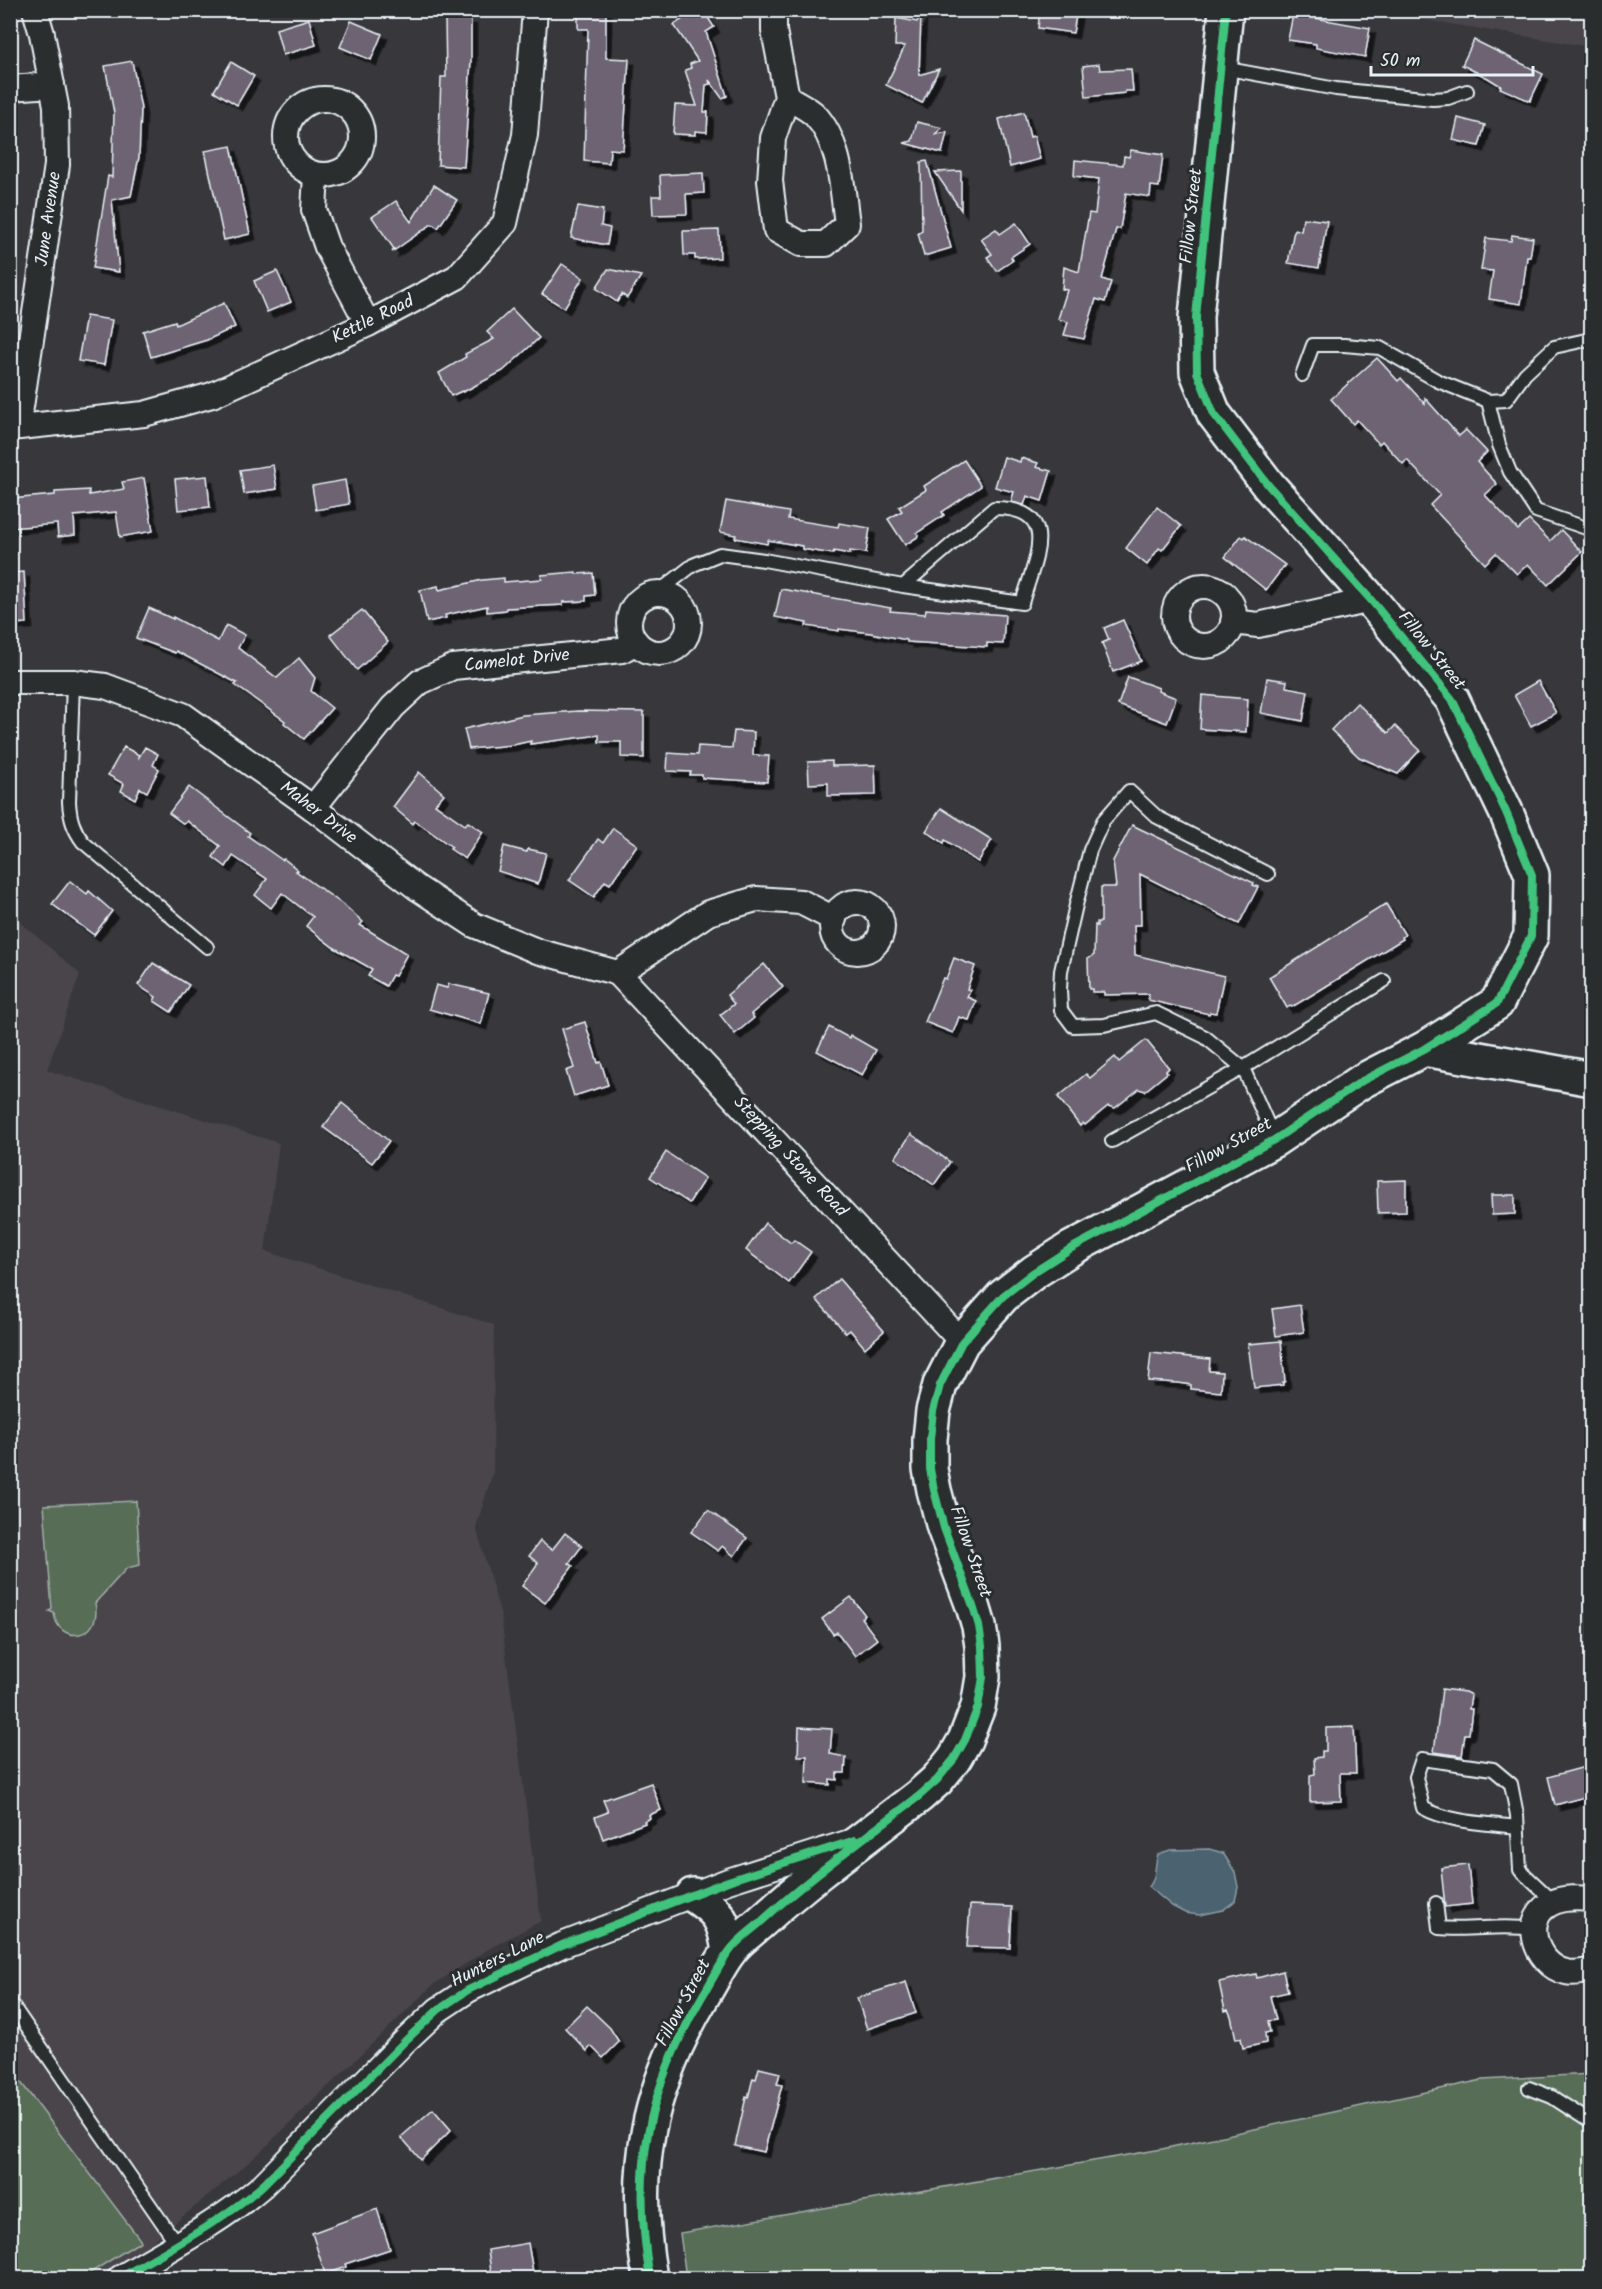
<svg xmlns="http://www.w3.org/2000/svg" width="1602" height="2289" viewBox="0 0 1602 2289" font-family="Kalam,sans-serif">
<defs>
<filter id="shadow"><feDropShadow dx="5.5" dy="5.5" stdDeviation="0" flood-color="#0009"/></filter>
</defs>
<rect width="100%" height="100%" fill="#38383c"/>
<filter id="ink" filterUnits="userSpaceOnUse"><feTurbulence type="fractalNoise" baseFrequency=".0167" numOctaves="2"/><feDisplacementMap in="SourceGraphic" scale="12" xChannelSelector="R" yChannelSelector="G"/><feConvolveMatrix kernelMatrix="1 2 1 2 8 2 1 2 1" color-interpolation-filters="sRGB"/></filter>
<g filter="url(#ink)">
<g fill="#48454c">
<path d="M1370,11H1591V47Z"/>
<path d="M11,914L80,974L47,1070L279,1143L265,1251L494,1325L493,1472L476,1527L501,1616L541,1921L490,1948L433,1985L255,2157L141,2251L96,2278H11Z"/>
</g>
<g fill="#596d57" stroke="#a0afa8" stroke-width="1.5">
<path d="M136,1501L140,1565L127,1568L95,1603C103,1641 57,1645 54,1613L49,1611L52,1609L44,1505Z"/>
<path d="M10,2068L141,2241L82,2278H11Z"/>
<path d="M1591,2074V2278H686L680,2233L1162,2149L1482,2080Z"/>
</g>
<path fill="#4c6270" stroke="#8a9ba6" stroke-width="1.5" d="M1209,1849L1223,1853L1235,1872L1238,1887L1235,1901L1223,1910L1200,1915L1185,1913L1172,1906L1149,1887C1157,1877 1154,1866 1158,1854L1170,1850Z"/>
<g fill="#6e6372" stroke="#e8f1f8" stroke-width="1.5" filter="url(#shadow)">
<path d="M578,10H606V58L629,59L623,150L610,149L609,163L584,161L588,29H578Z"/>
<path d="M696,10H703L714,27L706,32L727,96L722,98L709,80L710,84L706,85L704,112H708L707,132L695,131V135L673,134L675,105L697,106L685,70L691,68L690,64L698,61L674,25Z"/>
<path d="M1040,10H1077L1073,33L1038,28Z"/>
<path d="M1293,14L1370,28L1365,57L1316,48V44L1288,40Z"/>
<path d="M921,15L919,75L939,69L922,103L886,85L905,46H895L896,18L917,22Z"/>
<path d="M309,19L316,45L283,55L276,29Z"/>
<path d="M445,19H471V60L464,167L438,165L441,77H446Z"/>
<path d="M351,21L382,34L371,60L340,47Z"/>
<path d="M1474,40L1543,74L1530,101L1500,88L1501,86L1488,78L1462,65Z"/>
<path d="M132,61L141,109L139,157L131,196L112,200L119,272L93,268L108,176L112,177L114,113L105,66Z"/>
<path d="M231,62L254,76L237,105L214,91Z"/>
<path d="M1099,64L1100,70L1131,69L1133,91H1125V93L1086,97L1083,66Z"/>
<path d="M1024,112L1030,137L1034,136L1040,159L1010,167L999,119Z"/>
<path d="M1458,118L1485,125L1479,146L1453,140Z"/>
<path d="M917,122L942,128L934,135L947,132L942,153L904,143L912,141Z"/>
<path d="M231,146L250,234L224,240L205,151Z"/>
<path d="M1131,150L1163,155L1159,187L1151,186L1150,197L1126,193L1120,229H1116L1102,279L1111,282L1105,302L1096,299L1084,339L1064,335L1068,322L1058,319L1067,290L1062,289L1064,267L1079,272L1089,213L1095,214L1099,179L1074,176L1075,160L1123,165L1124,156L1129,157Z"/>
<path d="M927,161L951,248L924,256L918,233L922,231L921,162Z"/>
<path d="M961,171V210L935,172Z"/>
<path d="M703,173L704,193L686,194L687,214L653,215L652,196H661L660,175Z"/>
<path d="M434,185L457,200L438,228L432,224L392,252L394,249L372,217L396,201L411,222Z"/>
<path d="M578,206L603,210L601,226L610,228L607,245L571,238Z"/>
<path d="M1303,218L1327,221L1319,268L1288,263L1293,235L1295,229L1301,231Z"/>
<path d="M1016,223L1030,244L1011,257L1013,260L997,271L987,257L992,254L981,239L996,229L1000,234Z"/>
<path d="M719,230L720,258L695,259V255H684L683,231Z"/>
<path d="M1512,235L1533,238L1530,257H1527L1521,304L1489,299L1493,271L1481,270L1486,238L1511,241Z"/>
<path d="M562,264L583,278L564,308L542,294Z"/>
<path d="M608,269L641,276L627,298L622,294L617,302L596,288Z"/>
<path d="M277,271L291,302L267,312L254,281Z"/>
<path d="M224,303L235,327L207,340L151,357L143,331L175,321L176,325Z"/>
<path d="M512,309L539,338L503,371L463,392L462,391L451,396L439,373L466,357L465,354L494,339L487,332Z"/>
<path d="M86,316L112,320L104,365L78,361Z"/>
<path d="M1377,358L1398,381L1401,378L1425,404V398L1459,436L1466,430L1487,452L1477,462L1497,484L1485,495L1518,530L1529,520L1550,541L1561,530L1582,552L1548,585L1528,564L1517,574L1496,553L1485,564L1430,505L1440,495L1407,460L1403,464L1382,441L1379,444L1357,420L1353,424L1331,399Z"/>
<path d="M1004,457L1020,462L1021,458L1038,463L1036,467L1051,471L1042,501L1027,496L1024,505L1011,502L1014,492L995,487Z"/>
<path d="M964,460L981,486L942,512L944,515L917,533L919,536L905,545L888,519L902,511L899,507L926,490L924,486Z"/>
<path d="M273,465L277,489L244,494L240,470Z"/>
<path d="M207,476L210,507L178,510L175,479Z"/>
<path d="M144,478L153,531L120,537L116,512L74,516L75,535L58,537L57,524L10,528V499L55,495V492L89,490V495L124,489L122,482Z"/>
<path d="M345,480L349,504L316,510L312,486Z"/>
<path d="M726,501L789,512L788,519L838,527L839,523L870,528L866,553L850,551V554L834,551L833,554L802,549V546L768,540L767,544L735,538L736,535L720,532Z"/>
<path d="M1157,507L1181,526L1162,550L1159,548L1147,565L1126,548Z"/>
<path d="M1241,536L1244,538L1245,536L1285,565L1266,590L1225,557Z"/>
<path d="M24,572L27,623L10,624V573Z"/>
<path d="M576,572V574L593,573L595,595L586,596V601L563,602V605L506,608V610L487,612V606L445,615L446,618L427,622L420,590L438,586L439,590L482,580L504,578V582L542,579L541,575Z"/>
<path d="M781,589L891,608L890,611L925,614L926,609L1005,615L1003,644L987,643V647L907,642V640L871,633L839,629V631L806,626L807,623L775,617Z"/>
<path d="M149,608L173,619V617L218,641L226,625L245,635L238,648L277,678L299,658L315,678L311,691L332,708L304,739L284,723L285,721L235,685L237,683L176,651L175,653L136,638Z"/>
<path d="M362,610L388,642L357,670L330,635Z"/>
<path d="M1123,620L1141,661L1113,672L1102,643L1109,640L1104,628Z"/>
<path d="M1128,677L1159,688L1158,691L1176,698L1167,723L1118,705Z"/>
<path d="M1267,678L1287,681L1286,687L1308,691L1303,721L1261,713Z"/>
<path d="M1538,681L1556,713L1531,726L1514,695Z"/>
<path d="M1202,695L1248,699L1246,732L1200,729Z"/>
<path d="M1357,703L1388,733L1395,726L1420,750L1398,774L1359,757L1331,730Z"/>
<path d="M578,711L644,712V758L621,757V742H599V735L530,744L531,741L513,745L469,749L464,729L523,715Z"/>
<path d="M734,731L754,732L753,755L769,756L767,782L702,778V775H690L691,772L667,771L668,753L697,755L698,746L732,748Z"/>
<path d="M124,747L139,755V757L145,747L158,754L153,765L159,769L147,792L140,788L135,799L121,791L124,784L108,775Z"/>
<path d="M832,761V766L875,765L876,795L828,796V783L809,784L808,762Z"/>
<path d="M419,772L444,794L435,804L465,825L468,822L483,832L465,859L450,849L452,847L415,821L413,824L393,807Z"/>
<path d="M189,787L250,833L248,836L282,860L284,859L298,870L296,871L345,906L363,922L360,925L407,954L395,976L392,975L386,986L368,976L372,969L333,947L306,926L313,917L282,893L271,908L255,895L267,879L233,856L226,867L213,857L220,846L187,821L184,824L169,813Z"/>
<path d="M941,808L992,840L978,862L945,840L944,843L926,831Z"/>
<path d="M1132,825L1254,883L1253,885L1258,887L1239,924L1140,874L1141,925H1134L1135,955L1224,976L1216,1013L1210,1012L1209,1014L1148,1000L1149,994L1104,995V992H1092V989H1089L1088,959L1094,955L1095,925L1097,926V922H1101V887H1116L1113,861Z"/>
<path d="M613,828L637,845L610,884L605,881L594,897L569,880L598,839L603,843Z"/>
<path d="M504,846L527,852L528,849L546,853L538,884L498,871Z"/>
<path d="M70,881L87,894L89,891L112,911L94,935L52,904Z"/>
<path d="M1386,904L1405,935L1402,937L1403,939L1320,990L1292,1007L1290,1006L1287,1008L1269,977Z"/>
<path d="M954,958L975,966L967,989L970,990L967,997L976,1001L969,1020L959,1017L953,1033L925,1022L943,978L946,979Z"/>
<path d="M153,963L189,985L171,1012L154,1001L156,997L138,985Z"/>
<path d="M764,964L783,987L751,1014L754,1018L735,1034L720,1015L734,1004L727,995Z"/>
<path d="M449,984L489,993L481,1024L429,1009L436,985L447,988Z"/>
<path d="M585,1022L598,1063L601,1062L608,1085L574,1096L566,1071L574,1068L562,1029Z"/>
<path d="M829,1027L849,1038L850,1035L876,1050L862,1075L817,1051Z"/>
<path d="M1146,1040L1169,1068L1166,1071L1167,1073L1145,1091L1139,1089L1115,1108L1108,1106L1085,1125L1083,1123L1080,1126L1058,1097L1086,1074L1090,1078L1115,1057L1119,1062Z"/>
<path d="M342,1103L389,1141L372,1163L323,1127Z"/>
<path d="M911,1134L950,1162L934,1185L895,1158Z"/>
<path d="M666,1152L705,1178L689,1203L650,1177Z"/>
<path d="M1406,1180V1212L1378,1213L1377,1181Z"/>
<path d="M1491,1195H1515V1214L1492,1215Z"/>
<path d="M765,1223L791,1243L794,1240L811,1252L789,1283L746,1250Z"/>
<path d="M839,1279L884,1331L865,1348L850,1330L846,1333L816,1299Z"/>
<path d="M1300,1305L1304,1332L1276,1336L1272,1309Z"/>
<path d="M1281,1341L1285,1382H1283V1385L1254,1388L1248,1344Z"/>
<path d="M1151,1353L1210,1359L1209,1371L1222,1372L1221,1392L1191,1389V1385L1178,1383L1148,1381Z"/>
<path d="M708,1510L747,1538L734,1556L722,1546L718,1551L691,1532Z"/>
<path d="M565,1533L582,1546L569,1563L573,1566L545,1603L522,1586L538,1563L529,1556L540,1541L552,1550Z"/>
<path d="M851,1597L865,1615L861,1618L877,1639L855,1656L837,1632L833,1634L822,1619Z"/>
<path d="M1442,1689L1465,1692L1471,1695L1469,1709H1472L1469,1734H1465L1462,1756L1434,1752Z"/>
<path d="M799,1727L832,1729L830,1754L846,1757L845,1773H837V1780L830,1779V1785L806,1783L807,1756H798Z"/>
<path d="M1354,1727L1356,1773H1340L1341,1801L1310,1802V1775L1315,1774L1314,1758L1322,1757V1751H1326V1728Z"/>
<path d="M1592,1765V1795L1555,1805L1548,1777Z"/>
<path d="M651,1783L661,1810L649,1815L650,1818L644,1821L645,1823L603,1839L595,1817L608,1812L603,1800Z"/>
<path d="M1468,1865L1472,1904L1445,1907L1441,1868Z"/>
<path d="M970,1905L1012,1907L1010,1948L967,1947Z"/>
<path d="M1283,1971L1288,1992L1270,1996L1276,2020L1268,2021L1270,2032L1265,2033L1266,2043L1243,2048L1241,2038L1236,2039L1231,2016L1228,2010L1225,2011L1219,1982L1256,1974L1257,1978Z"/>
<path d="M906,1982L916,2013L867,2029L857,1998Z"/>
<path d="M587,2006L610,2028L619,2042L603,2058L591,2046L587,2051L565,2028Z"/>
<path d="M759,2068L780,2073L777,2084L782,2085L764,2152L735,2146L746,2097L748,2098L753,2078L756,2079Z"/>
<path d="M433,2109L451,2130L421,2160L401,2137Z"/>
<path d="M377,2209L390,2249L345,2264L346,2267L325,2274L312,2233Z"/>
<path d="M528,2243L534,2278H492L488,2250Z"/>
</g>
<g fill="none" stroke-linecap="round" stroke-linejoin="round">
<defs>
<g id="lane">
<path d="M1223,68L1336,89L1433,99L1448,98L1467,91"/>
<path d="M1302,375L1313,345H1344L1380,348L1438,381L1488,401L1506,400L1525,374L1554,347L1586,340L1592,341"/>
<path d="M1488,401L1499,445L1510,472L1536,511L1592,530"/>
<path d="M657,593L693,565L720,554L764,560L903,586L1022,603C1034,561 1063,508 994,508L903,586"/>
<path d="M73,682L69,802C70,818 73,829 83,842L207,947"/>
<path d="M1268,874L1157,817L1129,791L1103,821L1090,850L1076,905L1061,971L1060,990L1061,1010L1073,1026L1104,1025L1156,1013L1205,1037L1243,1068L1274,1138"/>
<path d="M1112,1141L1243,1068L1384,981"/>
<path d="M1517,1827C1486,1823 1451,1823 1423,1808L1416,1777L1422,1759L1493,1769L1511,1784L1517,1815L1520,1870L1554,1902"/>
<path d="M1436,1903L1439,1928C1471,1931 1502,1924 1533,1929"/>
<path d="M10,2002L177,2244"/>
<path d="M1529,2088L1552,2097L1592,2123"/>
</g>
<g id="street">
<path d="M774,10V31L787,97L773,138L770,181L776,230L801,244H826L847,224C842,188 841,143 815,115C808,108 796,103 787,97"/>
<path d="M10,88L52,85"/>
<circle cx="324" cy="137" r="38"/>
<path d="M316,175L314,210L327,247L368,324"/>
<path d="M18,427L57,165L56,106L42,34L35,10"/>
<path d="M10,428L144,414L212,395L368,324L457,277L505,223L525,135L535,10"/>
<circle cx="1204" cy="616" r="30"/>
<circle cx="659" cy="623" r="30"/>
<path d="M1233,622L1258,625L1371,600"/>
<path d="M10,682H73L105,686L183,715L313,808L416,887L474,925L537,951L618,973"/>
<path d="M313,808L393,707L420,682L453,667L622,650L636,642"/>
<circle cx="857" cy="927" r="25"/>
<path d="M618,973L962,1342"/>
<path d="M618,973L708,913L756,899L801,902L834,919"/>
<path d="M1592,1899C1580,1898 1565,1897 1554,1902C1520,1915 1534,1965 1566,1972C1573,1974 1582,1972 1589,1971L1592,1969"/>
<path d="M120,2278C168,2249 219,2223 262,2186L405,2041L438,2010L468,1990L562,1945L728,1881L850,1842"/>
</g>
<g id="secondary">
<path d="M1424,1049L1592,1079"/>
<path d="M693,1895C719,1912 724,1919 729,1951"/>
<path d="M650,2278C631,2169 647,2090 703,1995C712,1981 719,1965 729,1952C737,1940 751,1931 762,1921C811,1876 866,1837 919,1796L937,1780L954,1759L965,1740L978,1707L983,1677L982,1646L979,1626L973,1606L944,1528L934,1490L930,1469V1439L933,1411L940,1385L962,1342L1003,1296L1034,1272L1070,1249L1274,1140L1362,1081L1424,1049L1497,1003L1531,936L1532,875L1506,812L1452,699L1371,600L1269,486L1214,414L1197,372L1196,317L1226,10"/>
</g>
</defs>
<use href="#lane" stroke="#e8f1f8" stroke-width="16"/>
<use href="#street" stroke="#e8f1f8" stroke-width="28"/>
<use href="#secondary" stroke="#e8f1f8" stroke-width="38"/>
<use href="#lane" stroke="#2a2d2e" stroke-width="12"/>
<use href="#street" stroke="#2a2d2e" stroke-width="24"/>
<use href="#secondary" stroke="#2a2d2e" stroke-width="33"/>
<defs>
<g id="cycleway">
<path d="M120,2278C168,2249 219,2223 262,2186L405,2041L438,2010L468,1990L562,1945L728,1881L855,1840"/>
<path d="M650,2278C631,2169 647,2090 703,1995C712,1981 719,1965 729,1952C737,1940 751,1931 762,1921C811,1876 866,1837 919,1796L937,1780L954,1759L965,1740L978,1707L983,1677L982,1646L979,1626L973,1606L944,1528L934,1490L930,1469V1439L933,1411L940,1385L962,1342L1003,1296L1034,1272L1070,1249L1274,1140L1362,1081L1424,1049L1497,1003L1531,936L1532,875L1506,812L1452,699L1371,600L1269,486L1214,414L1197,372L1196,317L1226,10"/>
</g>
</defs>
<use href="#cycleway" stroke="#2a2d2e" stroke-width="11"/>
<use href="#cycleway" stroke="#40c37c" stroke-width="8"/>
</g>
</g>
<g text-anchor="middle" dominant-baseline="central" stroke-width="6" stroke-linejoin="round" paint-order="stroke">
<g font-size="18" fill="#e8f1f8" stroke="#2a2d2e">
<text transform="translate(1192 216) rotate(-84)">Fillow Street</text>
<text transform="translate(49 219) rotate(-82)">June Avenue</text>
<text transform="translate(373 320) rotate(-26)">Kettle Road</text>
<text transform="translate(1431 651) rotate(51)">Fillow Street</text>
<text transform="translate(517 661) rotate(-6)">Camelot Drive</text>
<text transform="translate(318 813) rotate(37)">Maher Drive</text>
<text transform="translate(1229 1146) rotate(-29)">Fillow Street</text>
<text transform="translate(790 1157) rotate(47)">Stepping Stone Road</text>
<text transform="translate(970 1552) rotate(71)">Fillow Street</text>
<text transform="translate(498 1960) rotate(-27)">Hunters Lane</text>
<text transform="translate(684 2003) rotate(-62)">Fillow Street</text>
</g>
</g>
<rect width="1602" height="2289" fill="none" stroke="#2a2d2e" stroke-width="36"/>
<rect x="18" y="18" width="1566" height="2253" fill="none" stroke="#e8f1f8" stroke-width="2" filter="url(#ink)"/>
<path d="M1371 66v9h162v-9" fill="none" stroke="#e8f1f8" stroke-width="3"/>
<text x="1380" y="66" font-size="18" fill="#e8f1f8" stroke="#2a2d2e" stroke-width="4.5" paint-order="stroke">50 m</text>
</svg>
